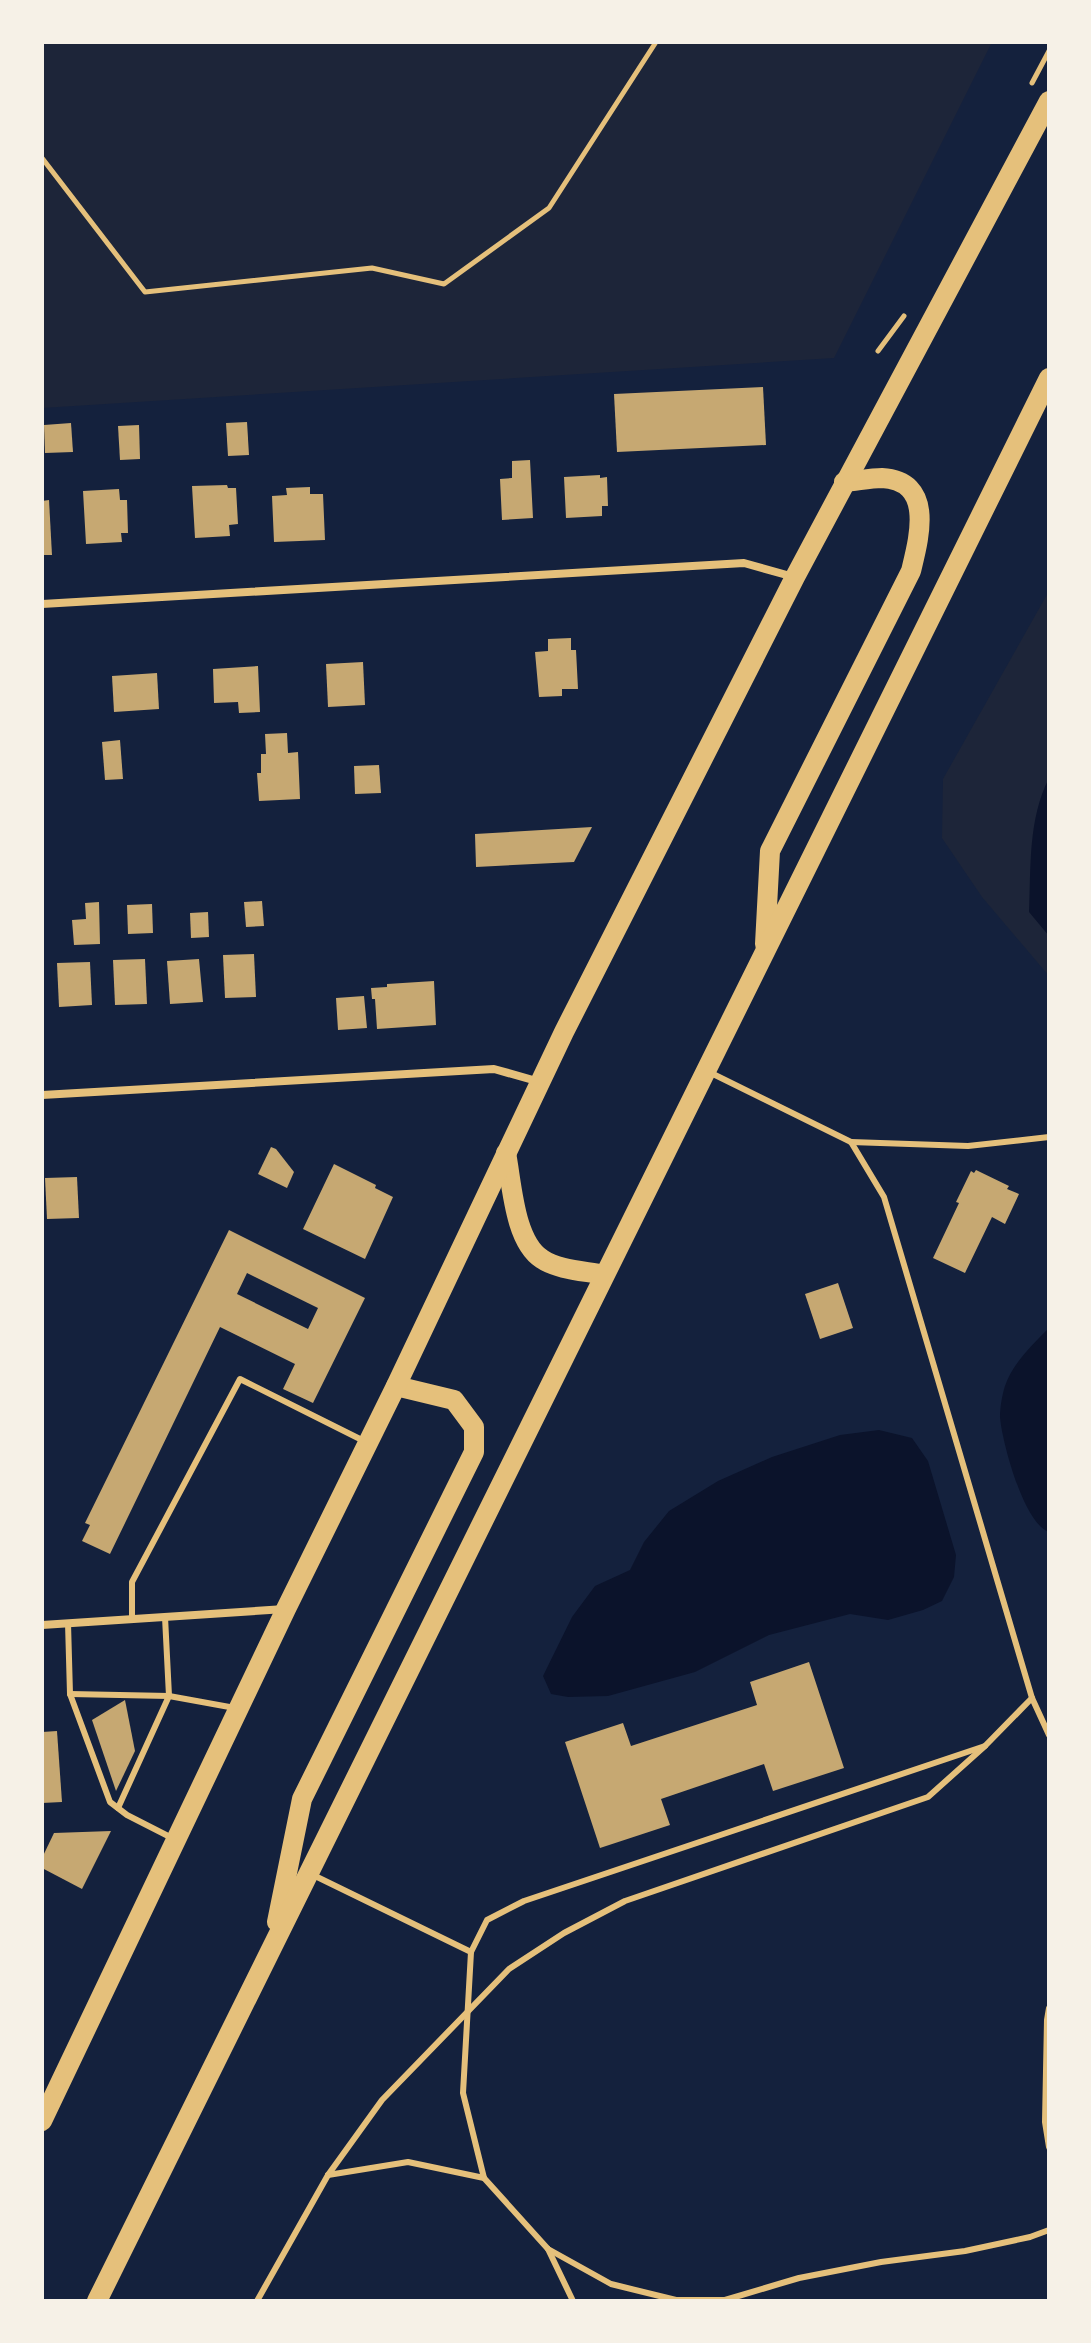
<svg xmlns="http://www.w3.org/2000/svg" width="1091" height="2343" viewBox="0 0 1091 2343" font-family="Rubik,sans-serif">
<rect width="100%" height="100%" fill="#14213d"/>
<g fill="#1d2539">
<path d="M42,42H992L834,358L42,408Z"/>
<path d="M1049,591V976L982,897L942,838L943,779Z"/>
</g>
<g fill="#0b132b">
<path d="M1049,778V936L1029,912C1031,867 1028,819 1049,778Z"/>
<path d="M1049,1328V1532C1024,1524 1002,1442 1000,1417C1000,1408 1002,1395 1005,1386C1012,1364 1033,1344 1049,1328Z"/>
<path d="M879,1430L912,1438L928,1461L956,1555L954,1577L942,1601L923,1610L888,1620L850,1614L769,1635L695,1672L608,1696L568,1697L551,1694L543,1676L572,1617L595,1586L630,1570L644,1542L669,1511L718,1481L772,1457L840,1435Z"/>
</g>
<g fill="#c6a872" fill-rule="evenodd">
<path d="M763,387L766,445L617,452L614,394Z"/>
<path d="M247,422L249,455L228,456L226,423Z"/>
<path d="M71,423L73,452L45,453L44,425Z"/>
<path d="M139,425L140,459L120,460L118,426Z"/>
<path d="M530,460L533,518L502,520L500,479L512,478V461Z"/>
<path d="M600,475V478L607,477L608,506H602V516L566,518L564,477Z"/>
<path d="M227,485L228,488H236L238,524L229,525L230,536L195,538L192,486Z"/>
<path d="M310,487V494H323L325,540L274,542L272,496L287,495L286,488Z"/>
<path d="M119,489L120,500H127L128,533H121L122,542L86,544L83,491Z"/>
<path d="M49,500L52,555H42V501Z"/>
<path d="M571,638V650H576L578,689H562V696L539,697L535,652L548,651V639Z"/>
<path d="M363,662L365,705L328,707L326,664Z"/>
<path d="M258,666L260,712L239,713L238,702L214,703L213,669Z"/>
<path d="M157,673L159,709L114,712L112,676Z"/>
<path d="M287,733L288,753L298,752L300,799L259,801L257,773H261V754H266L265,734Z"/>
<path d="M120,740L123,779L105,780L102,742Z"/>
<path d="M379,765L381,793L355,794L354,766Z"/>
<path d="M592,827L574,862L476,867L475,834Z"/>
<path d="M262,901L264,926L246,927L244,902Z"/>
<path d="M99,902L100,944L74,945L72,920L86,919L85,903Z"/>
<path d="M152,904L153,933L128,934L127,905Z"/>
<path d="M208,912L209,937L191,938L190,913Z"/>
<path d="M254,954L256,997L225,998L223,955Z"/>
<path d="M145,959L147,1004L115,1005L113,960Z"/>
<path d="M199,959L203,1002L170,1004L167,961Z"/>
<path d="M90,962L92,1005L59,1007L57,963Z"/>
<path d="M434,981L436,1025L377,1029L375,999H372L371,988L387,987V984Z"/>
<path d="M364,996L367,1028L338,1030L336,998Z"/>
<path d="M271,1147L276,1149L294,1172L287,1188L258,1174Z"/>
<path d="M334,1164L376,1185L375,1188L393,1197L365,1259L303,1229Z"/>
<path d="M976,1170L1009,1186L1007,1189L1019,1194L1005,1224L992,1217L965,1273L933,1258L959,1203L956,1202L971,1171L974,1173Z"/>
<path d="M77,1177L79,1218L47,1219L45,1178Z"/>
<path d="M229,1230L365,1298L313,1403L283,1389L295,1364L220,1327L110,1554L82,1541L90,1525L85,1523ZM247,1273L318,1308L308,1329L237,1294Z"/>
<path d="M838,1283L853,1328L820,1339L805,1294Z"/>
<path d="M809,1662L844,1768L773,1791L764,1764L661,1799L670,1825L600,1848L565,1742L623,1723L631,1746L757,1705L750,1682Z"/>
<path d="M125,1700L135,1751L116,1791L92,1720Z"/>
<path d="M57,1731L62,1802L42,1803V1732Z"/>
<path d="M111,1831L82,1889L42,1868V1858L54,1833Z"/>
</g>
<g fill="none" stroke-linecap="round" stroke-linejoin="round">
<g stroke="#e5c07b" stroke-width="5">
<path d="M1032,83L1049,51"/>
<path d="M42,158L145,292L372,268L444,284L549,208L656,42"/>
<path d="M878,351L904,316"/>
</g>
<g stroke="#e5c07b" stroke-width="6">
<path d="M709,1072L851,1142L884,1197L1032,1698L1049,1735"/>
<path d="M851,1142L968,1146L1049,1137"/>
<path d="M132,1619V1582L240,1379L366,1442"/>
<path d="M68,1623L70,1694L110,1802L127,1815L174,1839"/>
<path d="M70,1694L169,1696L235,1708"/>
<path d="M985,1746L524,1901L487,1920L471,1952L463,2093L484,2178L548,2249L611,2284L676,2300H725L799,2278L881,2262L965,2251L1030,2237L1049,2230"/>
<path d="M118,1808L169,1696L165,1617"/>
<path d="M313,1875L471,1952"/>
<path d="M1049,2008L1047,2020L1045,2122L1049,2147"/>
<path d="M328,2175L408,2162L484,2178"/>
<path d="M548,2249L573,2301"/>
<path d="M257,2301L328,2175L382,2100L509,1969L564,1933L625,1901L928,1797L985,1746L1032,1698"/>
</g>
<g stroke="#e5c07b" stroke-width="8">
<path d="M42,604L744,563L794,577"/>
<path d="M42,1095L494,1069L540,1082"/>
<path d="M42,1625L285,1609"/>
</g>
<g stroke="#e5c07b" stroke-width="20">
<path d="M765,944L770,851L911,571C919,538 935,481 882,478C870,478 857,481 844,482"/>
<path d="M506,1153C512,1183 514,1241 542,1259C558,1270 585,1271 604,1275"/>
<path d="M277,1922L302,1799L474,1452V1427L454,1400L396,1386"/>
<path d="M42,2121L286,1609L396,1386L564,1032L795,577L1049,101"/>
<path d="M97,2301L1049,378"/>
</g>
</g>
<rect width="1091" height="2343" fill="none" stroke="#f6f1e7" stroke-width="88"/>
</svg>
